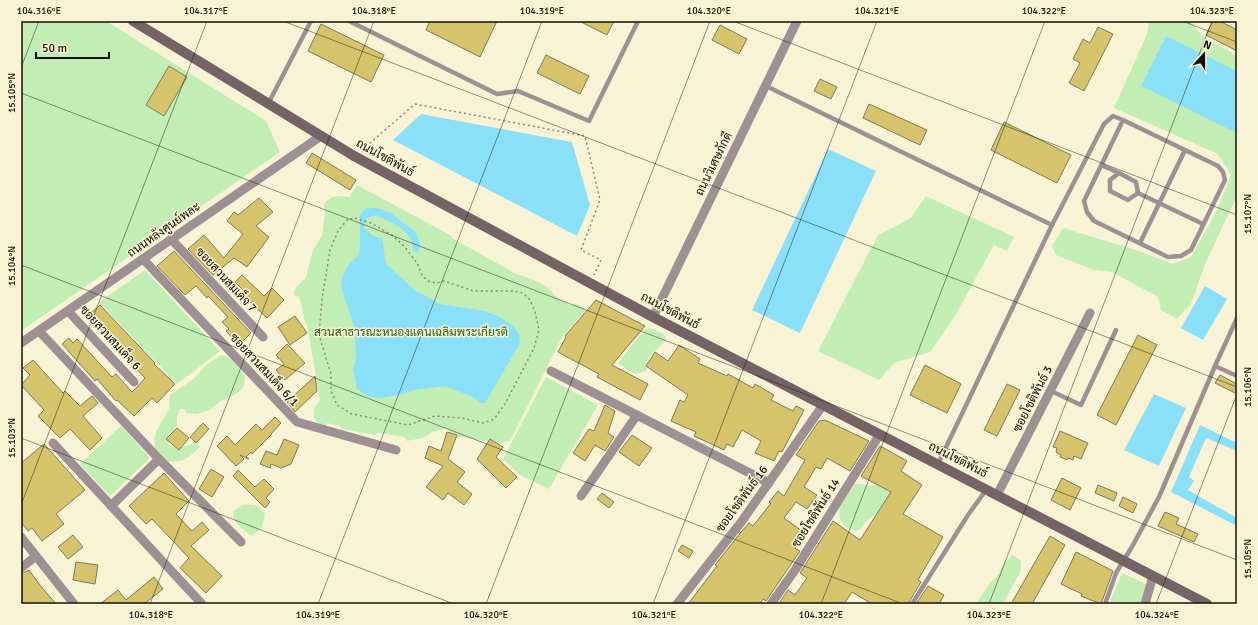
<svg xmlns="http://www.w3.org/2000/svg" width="1258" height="625" viewBox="0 0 1258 625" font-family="Signika,Sarabun,sans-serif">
<rect width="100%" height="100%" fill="#f9f3d5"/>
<g fill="#c2edb5">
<path d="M21,21H106L266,121L280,152L21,331Z"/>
<path d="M1149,21H1191L1201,35L1237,56V196L1205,264L1191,304L1177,319L1161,310L1158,297L1112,272L1094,270L1056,255L1052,246L1063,228L1136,250L1173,264L1191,257L1217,210L1231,175L1218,154L1114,108L1147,34Z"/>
<path d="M357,185L452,236V238L518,275H521C532,280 550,285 555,296L572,306L574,303L581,306L585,311L562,337L510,441L501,443L453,436L448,429H445L431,432C427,439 415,439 407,441L404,437L378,433L374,435L342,429L340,426L327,423L325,426L320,425L314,418V408L320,400L307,325C302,316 303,306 299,297L293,295L295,289L306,277L313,250L322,236L325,212L324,204C332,194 338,196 349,197Z"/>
<path d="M926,196L1014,237L1007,251L994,245L955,316L930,352L894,363L879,380L818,351L878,235L911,218Z"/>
<path d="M145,270L220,351L177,384L99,302Z"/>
<path d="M651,328L664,334L666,340L648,358L646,371L636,374L626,369L618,363L645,329Z"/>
<path d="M221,355C233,356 239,367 245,376L244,385L242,389L234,395L221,401L210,410L196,414L187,413L184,409H180L177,416V425L170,435L168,445C178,449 185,447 195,442L200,447C187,460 182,463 163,461L155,448L154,439L157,430L169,409L170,395L194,379L206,365Z"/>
<path d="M546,377L598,405L549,489L520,475L503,459Z"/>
<path d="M121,426L150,458L110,496L80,464Z"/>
<path d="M884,479L894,484L885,508L867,520L861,528L856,531L846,527L840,520L839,508L855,484H862L873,486Z"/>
<path d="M242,505C254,505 258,503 265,514L262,527L252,536C246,532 229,520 234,511C236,509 239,507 242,505Z"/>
<path d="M1013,555L1021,561V570L1003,604H976L990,583L996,577L1006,561Z"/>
<path d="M1122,573L1148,585L1141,604H1109Z"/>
</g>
<g fill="#8ae0f8">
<path d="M1166,36L1237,71V133L1141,86Z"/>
<path d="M421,114L572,142L590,205L577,236L393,140Z"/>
<path d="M828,149L876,171L800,333L752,310Z"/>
<path d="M366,208H376L389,212L416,232L420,244L418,253L414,252L410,237L402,229L391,222L376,215L366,218L364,228L373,236L382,238L386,264L415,290L440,304L485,311L500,317L513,326L520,335L519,345L485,403H481L473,397L445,386L415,390L399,395L380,398L367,396L357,389L353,370L356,358L355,329L342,290L341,280L348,265L359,254L360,243V214Z"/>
<path d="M1205,286L1227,299L1203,340L1181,328Z"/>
<path d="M1154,394L1186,408L1159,466L1124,450Z"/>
<path d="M1200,425L1237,443V451L1206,438L1189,477L1194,481L1188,490L1237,518V526L1171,492Z"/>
</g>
<g fill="#d5c46c" stroke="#7e795e">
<path d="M430,21H497L480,57L426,30Z"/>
<path d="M579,21H614L607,35Z"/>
<path d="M1213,21H1220L1237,30V51L1206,35Z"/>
<path d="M321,24L384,55L371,82L308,51Z"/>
<path d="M720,25L747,39L739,54L712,40Z"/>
<path d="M1098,27L1113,34L1084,91L1069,83L1080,63L1073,59L1083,39L1090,43Z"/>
<path d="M546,55L589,76L580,94L537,73Z"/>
<path d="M169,66L187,77L164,116L146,105Z"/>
<path d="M820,79L837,87L831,99L814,91Z"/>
<path d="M869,104L927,130L920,145L863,118Z"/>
<path d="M1004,122L1071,155L1057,183L991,150Z"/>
<path d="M312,153L356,180L350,190L306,163Z"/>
<path d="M259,198L273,212L256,226L269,237L247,267L234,258L213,275L188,249L204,235L224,258L243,234L227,221L234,212L238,215Z"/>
<path d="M174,251L251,333L239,345L226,331L229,329L222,322L228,317L208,296L207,298L196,286L185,295L157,266Z"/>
<path d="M242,275L264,296L272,288L284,300L267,318L247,299L245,301L239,295L244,291L235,282Z"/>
<path d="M596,300L645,326L612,365L648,384L640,400L597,377L599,374L558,352L566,337L565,336Z"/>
<path d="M100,305L155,363L154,364L175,384L157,403L152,398L134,416L117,400L116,401L97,379L95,381L62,344L69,338L73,343L77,339L112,377L116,374L132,392L138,386L145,378L92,322L97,318L92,312Z"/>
<path d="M295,316L307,333L290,345L278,327Z"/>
<path d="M1138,335L1157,345L1116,425L1097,415Z"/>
<path d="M287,344L305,363L285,380L276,370L284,364L276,355Z"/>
<path d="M679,345L700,359L698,363L727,376L728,374L753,388L755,384L774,395L771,400L793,411L796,406L804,410L782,452L779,451L774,461L755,453L761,441L742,430L733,447L727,444L724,450L694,436L696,432L671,421L680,400L684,402L688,395L646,366L655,352L668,361Z"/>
<path d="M33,360L63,393L65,391L80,406L92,396L98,403L83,416L102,438L90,450L70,429L60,438L38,416L44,410L21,385L30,375L23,368Z"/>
<path d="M925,365L961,384L947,413L910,395Z"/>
<path d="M1220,375L1237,384V394L1215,383Z"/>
<path d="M315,376L317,391L295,412L287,402Z"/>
<path d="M1007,384L1020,390L997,436L984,430Z"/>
<path d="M605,405L615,411L608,433L614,437L605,451L595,445L585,461L573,453L589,429L594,431Z"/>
<path d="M275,417L281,423L271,434H272L252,454L251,452L246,457L249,459L240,455L244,459L236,466L217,446L227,436L235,445L256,424L262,430Z"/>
<path d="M825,420L869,441L850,471L827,458L821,469L816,467L804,487L817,495L807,509L796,502L784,518L806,534L795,548L800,551L766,601L763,599L760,604H688L717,566L715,565L741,532L749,523L753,526L771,503L769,502L778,491L784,496L805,460L796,455L819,421Z"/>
<path d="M203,423L209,429L196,443L190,437Z"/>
<path d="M177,428L189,438L179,450L166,439Z"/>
<path d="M1060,431L1088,443L1081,459L1074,456L1073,460L1068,458L1067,460L1060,457L1061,455L1056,452L1057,448L1053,447Z"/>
<path d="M447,432L457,435L448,459L465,472L457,482L472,494L464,505L448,493L443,500L426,487L443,466L425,458L429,446L441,451Z"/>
<path d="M632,435L652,448L639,466L619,452Z"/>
<path d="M284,439L299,445L291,464L281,468L271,464L270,468L260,464L266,451L277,455Z"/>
<path d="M490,439L503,447L496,457L517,477L506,488L477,459Z"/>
<path d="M44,444L85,490L56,514L64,524L42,541L32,528L28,531L21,522V463Z"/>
<path d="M880,446L907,461L901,471L922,485L903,514L943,537L918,580L921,582L908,604H872L852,592L844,604H780L779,603L788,590L795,595L807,578L800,573L833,521L860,540L891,492L861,476Z"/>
<path d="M211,469L224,477L212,497L199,489Z"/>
<path d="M238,470L255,487L264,479L274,489L266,498L270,502L265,508L233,476Z"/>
<path d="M164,473L189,501L176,514L192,531L202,522L209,530L191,546L222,576L206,593L180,568L189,558L152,519L146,524L129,506Z"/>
<path d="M1062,478L1081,488L1070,510L1051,500Z"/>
<path d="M1098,485L1117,493L1114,501L1095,493Z"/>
<path d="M602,493L614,502L609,508L597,499Z"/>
<path d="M1123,497L1137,504L1133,513L1119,506Z"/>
<path d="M1165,512L1179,518L1176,524L1198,534L1194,542L1158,526Z"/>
<path d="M73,535L83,547L68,559L58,547Z"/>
<path d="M1050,536L1065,545L1032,604H1011Z"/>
<path d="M682,545L693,551L689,558L678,551Z"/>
<path d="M1076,552L1113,571L1101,604L1081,596L1082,594L1061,584Z"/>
<path d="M76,562L98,565L95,584L73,580Z"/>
<path d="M29,570L40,585L56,604H21V574Z"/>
<path d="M154,577L163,589L144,604H100L118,590L126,600Z"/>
<path d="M928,586L944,595L939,604H916Z"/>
</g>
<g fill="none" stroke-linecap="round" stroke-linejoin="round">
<g stroke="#8b8772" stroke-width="1.5" stroke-dasharray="2 3" stroke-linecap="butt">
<path d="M362,150L415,104L585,136L600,200L581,250L601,260L594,275"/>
<path d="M355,218L371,223L392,235L405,247L417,263L422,275L428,281L436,283L444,281L473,291H514L523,293L530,300L535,312L539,330L534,348L505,404L494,419L483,423L462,418L435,416L408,425L352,414L337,405L331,390V374L319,335L322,299L330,250L338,231L348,219Z"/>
</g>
<g stroke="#9f9193" stroke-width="4.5">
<path d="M349,21L497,94L518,91L589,121L638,21"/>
<path d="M766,86L1052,225L1104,124L1113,116L1123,120L1218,166L1223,172L1225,180L1191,250L1181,256L1168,257L1094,221L1087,212L1084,201L1123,120"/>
<path d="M268,104L311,21"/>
<path d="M1101,165L1119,173"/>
<path d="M1119,173L1136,182L1138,193L1128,200L1110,191V180Z"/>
<path d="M1138,193L1203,224"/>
<path d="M1140,243L1185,150"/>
<path d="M1215,366L1237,376"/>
<path d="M1051,391L1081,405L1116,330"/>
<path d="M938,464L1052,225"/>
<path d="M912,604L968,515L986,490"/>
<path d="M1105,604L1116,573L1133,545L1159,497L1215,366L1237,318"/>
</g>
<g stroke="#9f9193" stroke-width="9">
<path d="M171,239L263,337"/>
<path d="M143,259L297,422L396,450"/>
<path d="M68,311L134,382"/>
<path d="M653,317L797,21"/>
<path d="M39,331L159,459L241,542"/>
<path d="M21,343L321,136"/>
<path d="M551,371L769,483"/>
<path d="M53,443L202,604"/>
<path d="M997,495L1090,313"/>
<path d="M581,496L637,415"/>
<path d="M111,506L159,459"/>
<path d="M21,537L74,604"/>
<path d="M21,568L36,556"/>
<path d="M677,604L742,521L823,405"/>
<path d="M771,604L795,570L880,434"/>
<path d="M1145,604L1153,576"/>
</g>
<path stroke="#776366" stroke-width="10" d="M133,21L354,156L653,317L1207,604"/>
</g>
<path fill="none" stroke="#131107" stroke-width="1" stroke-opacity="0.45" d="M283,21L1237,387M733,21L1237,215M1182,21L1237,42M21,68L39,21M21,93L1237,560M21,265L903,604M21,438L454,604M21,505L207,21M150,604L374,21M318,604L542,21M486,604L710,21M653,604L877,21M821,604L1045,21M989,604L1212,21M1156,604L1237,394"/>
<g text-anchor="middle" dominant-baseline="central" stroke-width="3" stroke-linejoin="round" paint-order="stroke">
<g font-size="12" fill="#131107" stroke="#f9f3d5">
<text transform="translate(385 158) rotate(29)">ถนนโชติพันธ์</text>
<text transform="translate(714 164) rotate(-64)">ถนนวิเศษภักดี</text>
<text transform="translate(164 230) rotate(-35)">ถนนหลังศูนย์พละ</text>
<text transform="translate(226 280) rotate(47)">ซอยสวนสมเด็จ 7</text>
<text transform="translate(670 311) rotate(28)">ถนนโชติพันธ์</text>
<text transform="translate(110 338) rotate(47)">ซอยสวนสมเด็จ 6</text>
<text transform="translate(264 370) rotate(47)">ซอยสวนสมเด็จ 6/1</text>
<text transform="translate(1033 399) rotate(-63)">ซอยโชติพันธ์ 3</text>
<text transform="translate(958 460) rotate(27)">ถนนโชติพันธ์</text>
<text transform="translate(742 499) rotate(-54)">ซอยโชติพันธ์ 16</text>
<text transform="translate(816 513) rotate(-58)">ซอยโชติพันธ์ 14</text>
</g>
<g font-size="12" fill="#2b5e19" stroke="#f9f3d5">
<text x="411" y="332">สวนสาธารณะหนองแคนเฉลิมพระเกียรติ</text>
</g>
</g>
<rect width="1258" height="625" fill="none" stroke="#f9f3d5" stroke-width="44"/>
<g transform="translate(1204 54) rotate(21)" stroke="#f9f3d5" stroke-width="3" paint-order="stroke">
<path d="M0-3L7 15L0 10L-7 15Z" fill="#131107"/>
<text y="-6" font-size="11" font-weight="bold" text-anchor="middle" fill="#131107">N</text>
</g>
<path d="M36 52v6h73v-6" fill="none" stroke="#131107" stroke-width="2"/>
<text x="42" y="52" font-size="12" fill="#131107" stroke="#f9f3d5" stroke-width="3" paint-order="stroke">50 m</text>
<rect x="22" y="22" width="1214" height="581" fill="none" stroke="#131107" stroke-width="1.5"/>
<g font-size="10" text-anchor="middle" fill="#131107">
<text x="39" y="14">104.316°E</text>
<text x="206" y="14">104.317°E</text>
<text x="374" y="14">104.318°E</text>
<text x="542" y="14">104.319°E</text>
<text x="709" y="14">104.320°E</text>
<text x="877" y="14">104.321°E</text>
<text x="1044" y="14">104.322°E</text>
<text x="1212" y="14">104.323°E</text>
<text transform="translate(11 93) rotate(-90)" y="4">15.105°N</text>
<text transform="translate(1247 214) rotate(-90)" y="4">15.107°N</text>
<text transform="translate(11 266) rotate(-90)" y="4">15.104°N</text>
<text transform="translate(1247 387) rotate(-90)" y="4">15.106°N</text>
<text transform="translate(11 438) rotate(-90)" y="4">15.103°N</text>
<text transform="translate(1247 559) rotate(-90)" y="4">15.105°N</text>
<text x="151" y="618">104.318°E</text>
<text x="318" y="618">104.319°E</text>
<text x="486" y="618">104.320°E</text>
<text x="654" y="618">104.321°E</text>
<text x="821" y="618">104.322°E</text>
<text x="989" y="618">104.323°E</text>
<text x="1157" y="618">104.324°E</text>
</g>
</svg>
